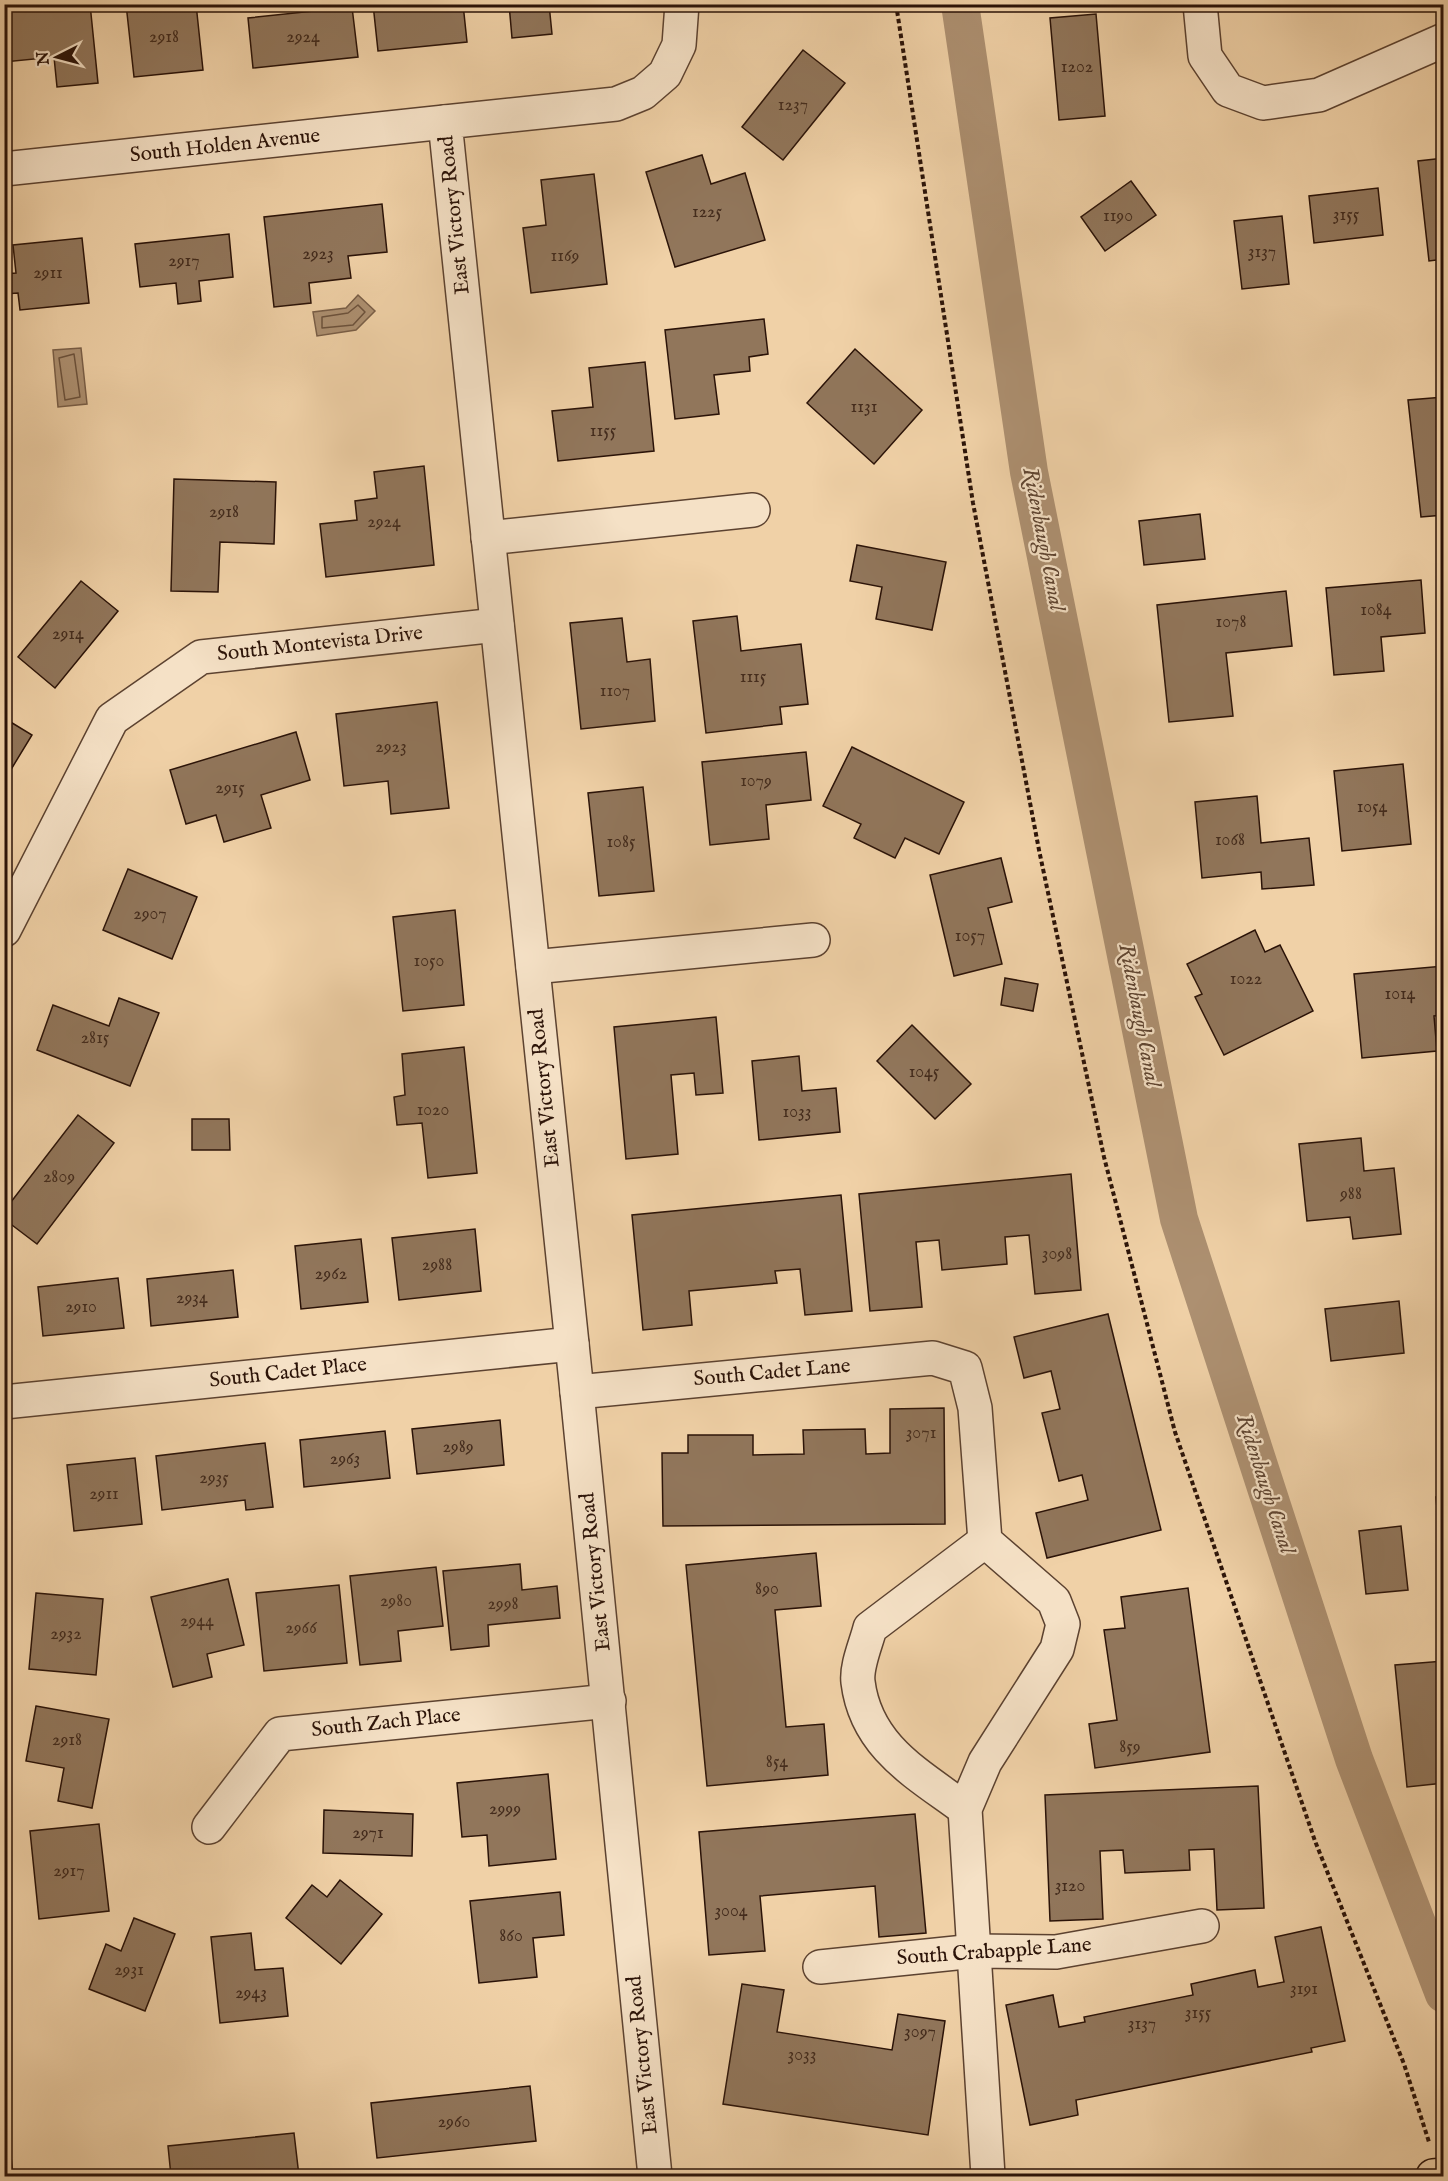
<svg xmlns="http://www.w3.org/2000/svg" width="1448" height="2181" viewBox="0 0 1448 2181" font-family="'IM FELL English',serif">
<rect width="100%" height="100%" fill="#f0d1a7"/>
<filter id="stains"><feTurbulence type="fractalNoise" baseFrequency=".00333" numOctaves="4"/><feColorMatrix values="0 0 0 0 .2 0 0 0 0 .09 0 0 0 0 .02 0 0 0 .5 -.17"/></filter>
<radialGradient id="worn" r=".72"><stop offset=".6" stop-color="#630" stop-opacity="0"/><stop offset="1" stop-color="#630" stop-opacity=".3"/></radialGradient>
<g fill="#ad9071" stroke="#795e47" stroke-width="1.5">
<path d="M358,295L375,311L356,330L317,336L313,312L346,308Z"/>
<path d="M81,348L87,404L58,407L53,350Z"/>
</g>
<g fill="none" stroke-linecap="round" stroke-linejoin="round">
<g stroke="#6c523c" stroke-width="1.5">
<path d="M358,305L365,312L353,325L322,328V317L348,313Z"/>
<path d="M74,354L80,397L65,400L59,358Z"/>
</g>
<path stroke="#ad9071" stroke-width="38" d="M960,4L1029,472L1179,1219L1354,1759L1444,1994"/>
</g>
<g fill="#91765b" stroke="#2b1308" stroke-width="1.5">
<path d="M4,4H90L98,83L57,87L54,57L4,62Z"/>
<path d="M126,4H196L203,70L134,77Z"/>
<path d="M373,4H463L467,42L378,51Z"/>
<path d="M509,4H549L552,34L512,38Z"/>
<path d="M352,7L358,57L253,68L248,18Z"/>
<path d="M1096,14L1105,116L1059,120L1050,18Z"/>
<path d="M803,50L845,83L783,160L742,127Z"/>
<path d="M702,155L711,184L745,173L765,240L675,267L646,172Z"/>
<path d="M1444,158V259L1429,261L1418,161Z"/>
<path d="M594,174L607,284L531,293L523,228L546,225L541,180Z"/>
<path d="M1131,181L1156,215L1105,251L1081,217Z"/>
<path d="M1378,188L1383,235L1314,243L1309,196Z"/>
<path d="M382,204L387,252L348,256L351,278L309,283L311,303L274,307L264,217Z"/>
<path d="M1282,216L1289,284L1242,289L1234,221Z"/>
<path d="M229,234L233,277L199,281L201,301L178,304L176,283L140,287L135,244Z"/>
<path d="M82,238L89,303L20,310L18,293L4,294V274L16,273L13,245Z"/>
<path d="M764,319L768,354L749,357L750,371L714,375L719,414L675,419L665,330Z"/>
<path d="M855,349L922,410L874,464L807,403Z"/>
<path d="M645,362L654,451L558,461L552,411L593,407L589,368Z"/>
<path d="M1444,397V515L1421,517L1408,400Z"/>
<path d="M424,466L434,565L326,577L320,524L357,520L355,501L377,498L374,472Z"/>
<path d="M174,479L276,482L274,544L220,542L218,592L171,591Z"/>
<path d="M1200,514L1205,559L1144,565L1139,521Z"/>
<path d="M857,545L946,562L932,630L876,619L882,587L850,581Z"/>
<path d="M1421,580L1425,633L1381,637L1384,671L1334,675L1326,588Z"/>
<path d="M81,581L118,611L55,688L18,657Z"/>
<path d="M1286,591L1292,646L1226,653L1233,716L1169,722L1157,605Z"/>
<path d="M1444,606V649H1443L1439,607Z"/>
<path d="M737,616L741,651L801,644L808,704L780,707L782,724L706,733L693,621Z"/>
<path d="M622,618L627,662L650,659L655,721L581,729L570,623Z"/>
<path d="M437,702L449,808L391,814L388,781L344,786L336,714Z"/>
<path d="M4,718L32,735L4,781Z"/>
<path d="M296,732L310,780L261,795L271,828L224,842L216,815L186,824L170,770Z"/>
<path d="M852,747L964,802L939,854L905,838L895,858L854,838L861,824L823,806Z"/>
<path d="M806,752L811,800L766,805L769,839L710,845L702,762Z"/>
<path d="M1403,764L1411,844L1342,851L1334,771Z"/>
<path d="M643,787L654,891L599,896L588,793Z"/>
<path d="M1257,796L1261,843L1309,838L1314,885L1262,889L1261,872L1202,878L1195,802Z"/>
<path d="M1001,858L1012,902L988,908L1002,964L954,976L930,875Z"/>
<path d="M128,869L197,897L172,959L103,930Z"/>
<path d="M455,910L464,1005L403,1011L393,917Z"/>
<path d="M1255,930L1265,952L1280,945L1313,1011L1224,1055L1195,997L1202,994L1187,964Z"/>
<path d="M1444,966V1015L1434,1016L1437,1051L1362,1058L1354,974Z"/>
<path d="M1005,978L1038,984L1033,1011L1001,1005Z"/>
<path d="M119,998L159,1013L130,1086L37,1050L53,1005L109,1026Z"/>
<path d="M716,1017L723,1093L696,1095L694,1073L671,1075L678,1154L626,1159L614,1027Z"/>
<path d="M912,1025L971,1084L935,1119L877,1061Z"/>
<path d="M464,1047L477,1173L428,1178L422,1123L397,1125L394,1097L405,1095L402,1054Z"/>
<path d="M799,1056L802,1091L836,1088L840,1132L759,1140L752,1061Z"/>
<path d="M78,1115L114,1143L37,1244L4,1219V1211Z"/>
<path d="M192,1119H229L230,1150H192Z"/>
<path d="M1361,1138L1364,1171L1394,1168L1401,1234L1353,1239L1350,1217L1307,1221L1299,1144Z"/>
<path d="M1071,1174L1081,1290L1035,1294L1029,1235L1005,1237L1007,1264L942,1270L939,1240L916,1242L922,1307L870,1311L859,1194Z"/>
<path d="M841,1195L852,1311L805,1315L800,1269L775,1271L777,1283L689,1291L692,1325L643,1330L632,1215Z"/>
<path d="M475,1229L481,1291L399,1300L392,1238Z"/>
<path d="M361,1239L368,1302L301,1309L295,1246Z"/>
<path d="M233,1270L238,1317L151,1326L147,1279Z"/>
<path d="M118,1278L124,1328L43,1336L38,1287Z"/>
<path d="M1399,1301L1404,1353L1331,1361L1325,1309Z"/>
<path d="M1108,1314L1161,1530L1047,1558L1036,1513L1088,1500L1082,1475L1059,1481L1042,1413L1060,1409L1051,1371L1024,1378L1014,1337Z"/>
<path d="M944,1408L945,1524L663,1526L662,1453H688V1435H753V1455L804,1454L803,1430L865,1429L866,1454L890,1453V1409Z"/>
<path d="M500,1420L504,1465L417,1474L412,1429Z"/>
<path d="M385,1431L390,1478L304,1487L300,1440Z"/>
<path d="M265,1443L273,1507L246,1510L245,1500L162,1510L156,1456Z"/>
<path d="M135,1458L142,1524L74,1531L67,1465Z"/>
<path d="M1436,1497H1444V1543H1440Z"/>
<path d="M1401,1526L1408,1590L1366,1594L1359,1531Z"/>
<path d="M816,1553L821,1606L775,1610L786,1727L824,1724L828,1775L707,1786L686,1565Z"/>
<path d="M520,1564L522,1590L557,1586L560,1618L488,1625L489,1646L451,1650L443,1571Z"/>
<path d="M436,1567L443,1626L398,1631L401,1661L360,1665L350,1576Z"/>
<path d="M228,1579L244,1645L207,1654L212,1677L173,1687L151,1597Z"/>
<path d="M339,1585L347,1663L264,1671L256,1593Z"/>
<path d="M1188,1588L1210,1752L1095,1768L1089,1724L1117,1720L1104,1630L1125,1628L1121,1597Z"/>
<path d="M36,1593L103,1599L96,1675L29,1669Z"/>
<path d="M1444,1661V1783L1407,1787L1395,1665Z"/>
<path d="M36,1706L109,1719L92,1808L58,1801L64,1768L26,1761Z"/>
<path d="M548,1774L556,1859L489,1866L487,1835L462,1837L457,1783Z"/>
<path d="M1258,1786L1264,1908L1217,1910L1214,1849L1189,1850L1190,1870L1125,1873L1123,1850L1100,1851L1103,1919L1050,1921L1045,1795Z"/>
<path d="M324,1810L413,1814L412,1856L323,1853Z"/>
<path d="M915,1814L926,1933L879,1937L875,1886L760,1896L765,1951L709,1955L699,1832Z"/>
<path d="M99,1824L109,1911L39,1919L30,1831Z"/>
<path d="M340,1880L382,1914L341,1964L286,1918L312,1885L327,1897Z"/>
<path d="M560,1892L564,1935L533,1938L537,1977L479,1983L470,1901Z"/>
<path d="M134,1918L175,1934L145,2011L89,1989L106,1944L121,1951Z"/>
<path d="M1321,1927L1345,2041L1311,2048L1312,2052L1076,2100L1078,2115L1030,2125L1006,2005L1053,1995L1059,2027L1085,2022L1084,2017L1193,1995L1191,1984L1255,1970L1258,1987L1284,1982L1275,1937Z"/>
<path d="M251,1933L255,1970L283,1968L288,2016L220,2023L211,1937Z"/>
<path d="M742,1984L784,1990L777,2032L892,2050L898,2014L945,2021L928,2135L723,2104Z"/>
<path d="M530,2086L536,2141L377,2158L371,2103Z"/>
<path d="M4,2126H8L13,2176H4Z"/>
<path d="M294,2133L299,2176H171L168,2146Z"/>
</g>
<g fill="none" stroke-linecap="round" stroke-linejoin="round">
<defs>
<g id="minor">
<path d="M1200,4L1205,56L1228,90L1263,103L1319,95L1444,40"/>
<path d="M4,169L445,122"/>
<path d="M488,538L753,510"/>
<path d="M4,930L112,719L201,657L497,625"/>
<path d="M533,967L813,940"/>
<path d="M577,1392L933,1358L965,1368L975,1408L985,1541L1054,1601L1063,1624L1057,1649L985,1762L965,1809L988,2176"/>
<path d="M4,1402L572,1344"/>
<path d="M965,1809C918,1774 866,1747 858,1682C856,1666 866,1644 870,1628L985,1541"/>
<path d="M209,1827L280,1734L609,1701"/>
<path d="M820,1967L975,1951L1056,1952L1202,1926"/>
<path d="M655,2176L577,1392L445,122L616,104L643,93L665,74L679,45L682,4"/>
</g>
<path id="major" d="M1433,2176L1444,2175"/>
</defs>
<use href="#minor" stroke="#5c4230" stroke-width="36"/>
<use href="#major" stroke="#2b1308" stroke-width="36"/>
<path stroke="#2b1308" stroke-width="4" stroke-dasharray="4.5 3" stroke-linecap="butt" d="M896,4L973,503L1039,850L1104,1157L1175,1432L1315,1841L1404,2064L1429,2142"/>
<use href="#minor" stroke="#f5e1c6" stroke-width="33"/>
<use href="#major" stroke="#f0d1a7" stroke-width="33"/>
</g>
<g text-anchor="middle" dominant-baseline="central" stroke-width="4.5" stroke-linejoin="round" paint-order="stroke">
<g font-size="18" fill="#442c1d">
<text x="164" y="37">2918</text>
<text x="303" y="37">2924</text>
<text x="1077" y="67">1202</text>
<text x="793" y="105">1237</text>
<text x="707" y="212">1225</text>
<text x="1346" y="215">3155</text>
<text x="1118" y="216">1190</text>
<text x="1262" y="252">3137</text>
<text x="318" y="254">2923</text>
<text x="565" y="256">1169</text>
<text x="184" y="261">2917</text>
<text x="48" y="273">2911</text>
<text x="864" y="407">1131</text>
<text x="603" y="431">1155</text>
<text x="224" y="512">2918</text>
<text x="384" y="522">2924</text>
<text x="1376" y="610">1084</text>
<text x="1231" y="622">1078</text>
<text x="68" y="634">2914</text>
<text x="753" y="677">1115</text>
<text x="615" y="691">1107</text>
<text x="391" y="747">2923</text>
<text x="756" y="781">1079</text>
<text x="230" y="788">2915</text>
<text x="1372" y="807">1054</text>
<text x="1230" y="840">1068</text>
<text x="621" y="842">1085</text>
<text x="150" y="914">2907</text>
<text x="970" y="936">1057</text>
<text x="429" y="961">1050</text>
<text x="1246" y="979">1022</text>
<text x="1400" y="994">1014</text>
<text x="95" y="1038">2815</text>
<text x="924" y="1072">1045</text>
<text x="433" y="1110">1020</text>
<text x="797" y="1112">1033</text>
<text x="59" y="1177">2809</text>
<text x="1351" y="1194">988</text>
<text x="1057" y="1254">3098</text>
<text x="437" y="1265">2988</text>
<text x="331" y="1274">2962</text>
<text x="192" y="1298">2934</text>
<text x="81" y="1307">2910</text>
<text x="921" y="1433">3071</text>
<text x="458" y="1447">2989</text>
<text x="345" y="1459">2963</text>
<text x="214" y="1478">2935</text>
<text x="104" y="1494">2911</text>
<text x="767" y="1589">890</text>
<text x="396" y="1601">2980</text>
<text x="503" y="1604">2998</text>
<text x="197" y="1621">2944</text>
<text x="301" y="1628">2966</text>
<text x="66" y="1634">2932</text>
<text x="67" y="1740">2918</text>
<text x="1130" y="1747">859</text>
<text x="777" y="1762">854</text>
<text x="505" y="1809">2999</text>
<text x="368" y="1833">2971</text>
<text x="69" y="1871">2917</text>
<text x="1070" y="1886">3120</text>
<text x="731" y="1911">3004</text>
<text x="511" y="1936">860</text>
<text x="129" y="1970">2931</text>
<text x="1304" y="1989">3191</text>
<text x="251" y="1993">2943</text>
<text x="1198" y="2013">3155</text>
<text x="1142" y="2024">3137</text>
<text x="920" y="2032">3097</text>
<text x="802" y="2055">3033</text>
<text x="454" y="2122">2960</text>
</g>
<g font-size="21" fill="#2b1308" stroke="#f5e1c6">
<text transform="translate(225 146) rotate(-6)">South Holden Avenue</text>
<text transform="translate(455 215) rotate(-96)">East Victory Road</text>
<text transform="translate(320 644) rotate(-6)">South Montevista Drive</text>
<text transform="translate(545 1088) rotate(-96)">East Victory Road</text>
<text transform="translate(288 1373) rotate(-6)">South Cadet Place</text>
<text transform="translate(772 1373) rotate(-5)">South Cadet Lane</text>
<text transform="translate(596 1572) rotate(-96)">East Victory Road</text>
<text transform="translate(386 1723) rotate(-6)">South Zach Place</text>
<text transform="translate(994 1952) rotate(-4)">South Crabapple Lane</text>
<text transform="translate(643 2055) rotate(-96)">East Victory Road</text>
</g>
<g font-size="22" font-style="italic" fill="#5f4532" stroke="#f5e1c6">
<text transform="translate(1043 539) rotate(79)">Ridenbaugh Canal</text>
<text transform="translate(1139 1015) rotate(79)">Ridenbaugh Canal</text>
<text transform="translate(1265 1484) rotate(72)">Ridenbaugh Canal</text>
</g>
</g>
<rect width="1448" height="2181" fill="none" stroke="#f0d1a7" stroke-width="24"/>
<rect x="6" y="6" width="1436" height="2169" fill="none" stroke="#2b1308" stroke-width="3"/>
<rect x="12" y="12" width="1424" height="2157" fill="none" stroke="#2b1308" stroke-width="1.5"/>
<g transform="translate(57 57) rotate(264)" stroke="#f5e1c6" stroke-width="4.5" paint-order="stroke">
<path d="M0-4.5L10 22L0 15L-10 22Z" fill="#2b1308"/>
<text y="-9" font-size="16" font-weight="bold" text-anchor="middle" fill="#2b1308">N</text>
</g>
<rect width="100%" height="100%" filter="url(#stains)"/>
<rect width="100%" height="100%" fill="url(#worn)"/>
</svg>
